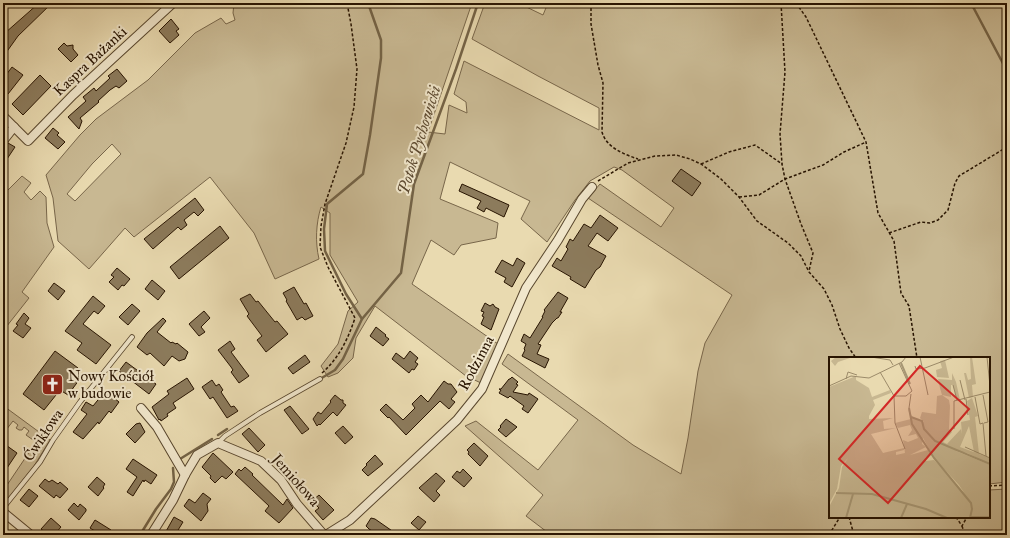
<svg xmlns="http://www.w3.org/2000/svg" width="1010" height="538" viewBox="0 0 1010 538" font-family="'IM FELL Great Primer',serif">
<rect width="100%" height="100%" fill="#e9dab0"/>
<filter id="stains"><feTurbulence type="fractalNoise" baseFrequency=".005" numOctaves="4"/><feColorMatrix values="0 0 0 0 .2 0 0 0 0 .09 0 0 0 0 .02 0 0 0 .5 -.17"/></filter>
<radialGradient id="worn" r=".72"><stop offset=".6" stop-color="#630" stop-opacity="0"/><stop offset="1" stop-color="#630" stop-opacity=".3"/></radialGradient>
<g fill="#c8b892" stroke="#78664a" fill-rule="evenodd">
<path d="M234,3H472L428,132L445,134L449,105L467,113L466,102L454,94L464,61L599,130V108L538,76L472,39L485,3H518L543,15L548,3H1007V482L989,484V358H830V517H989V490L1007,489V535H551L526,516L543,495L465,426L476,421L538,470L578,420L502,364L508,354L633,445L681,474L688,438L698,371L705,343L732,295L588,198L600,184L661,227L674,208L622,170L614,167L590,181L575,200L547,242L521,219L530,201L450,162L440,199L498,223L496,238L461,245L454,255L431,240L412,284L498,344L481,383L466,376L375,306L356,338L353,358L338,373L328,377L321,366L338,344L348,311L358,302L330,255V213L321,207C316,223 315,242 319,259L275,279L254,233L210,177L134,237L125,228L89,269L58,241L53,198L46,175L80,135L96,119L148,80L195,33L221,18L226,24L235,20L233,13ZM112,144L121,154L75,201L67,194L92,164Z"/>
<path d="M22,176L31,183L24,192L31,200L40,191L46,197L47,223L54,247L22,292L29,298L3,331V195Z"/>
<path d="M5,407L50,440L34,466L8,499L3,500V491L36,442L26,435L29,431L24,427L22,430H19L16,428L18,425L13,421L3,434V410Z"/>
</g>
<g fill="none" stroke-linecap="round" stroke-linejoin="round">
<g stroke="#746346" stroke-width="2.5">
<path d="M971,3L1007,71"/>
<path d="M362,319L346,294L325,251L324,229L327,204L363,174L370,135L381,58V40L368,3"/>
<path d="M320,379L335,370L343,359L362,319L401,273L414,184L456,69L478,3"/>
<path d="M218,435L227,429"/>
<path d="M180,459L212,439"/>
<path d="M140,535L156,509L171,489L174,482L173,468"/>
</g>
</g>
<g fill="#8c7b5c" stroke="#281401">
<path d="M39,3H52L18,36L3,57V37L5,38V33Z"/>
<path d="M171,19L179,29L176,31L179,35L170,43L159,31Z"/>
<path d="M64,43L67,46L73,45V49L78,55L71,62L58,49Z"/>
<path d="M12,67L23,75L8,94L3,90V79Z"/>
<path d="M117,69L127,81L119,88L116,86L110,90L98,101L99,102L80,118L82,121L79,129L68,117L86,101L83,97L94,88L96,91L110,78L108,76Z"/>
<path d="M40,75L51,86L23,115L12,104Z"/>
<path d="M53,128L59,133L57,135L65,142L58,149L45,138Z"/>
<path d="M8,143L15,147L3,165V149Z"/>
<path d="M681,169L701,183L692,196L672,181Z"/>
<path d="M462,184L509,205L504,217L486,208L484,212L477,208L481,201L459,191Z"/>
<path d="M195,198L204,210L198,216L194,212L184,220L187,225L181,230L178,227L153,249L144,239Z"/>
<path d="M600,215L618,228L608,241L597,233L588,246L606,256L600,267L596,270L585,288L570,279L571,277L552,266L557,258L561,261L568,249L566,247L570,239L573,241L584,224L591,228Z"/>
<path d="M220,226L229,238L179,279L170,267Z"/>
<path d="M517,258L525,263L512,287L504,282L506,278L495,272L502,260L513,266Z"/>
<path d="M117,268L130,279L124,286L122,285L118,290L109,282L114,277L111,275Z"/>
<path d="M152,280L165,291L158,300L145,289Z"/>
<path d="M54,283L65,291L58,300L48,291Z"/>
<path d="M294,287L304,304L306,303L313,316L305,320L302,317L297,320L286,301L287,300L283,293Z"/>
<path d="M558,292L568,298L560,312H562L558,318H557L552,323L538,344L541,345L537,354L549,359L545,368L522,356L525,350L524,349L526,344L521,341L524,334L530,338L543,317H542L545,311L544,310Z"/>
<path d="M250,294L256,302L258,301L275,322L277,321L288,334L266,352L257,340L262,336L247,316L249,314L240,299Z"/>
<path d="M93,296L105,306L98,314L94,311L83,324L111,345L96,364L77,350L82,343L65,331Z"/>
<path d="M485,303L490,306L493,304L495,307L499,309L491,330L481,324L484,317L482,316L484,312L481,311Z"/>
<path d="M132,304L140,311L128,325L119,317Z"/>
<path d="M204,311L210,318L201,327L205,332L199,336L189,324Z"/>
<path d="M24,313L29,318L25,324L31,328L23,338L13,331L18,325L16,324Z"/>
<path d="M163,318L166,321L157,332L171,343L172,342L176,344L177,343L188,352L185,359L179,361L172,356L164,366L150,353L147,355L137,347L147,333Z"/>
<path d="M376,327L386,335L385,336L389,339L383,346L370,336Z"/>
<path d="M230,341L235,349L231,352L249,376L239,383L231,372L233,370L231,367L218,350Z"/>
<path d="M55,351L78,368L72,375L79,380L68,395L60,390L44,410L23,394Z"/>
<path d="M410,351L418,358L415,362L418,364L414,370L412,369L409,373L392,359L396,353L404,359Z"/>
<path d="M305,355L310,362L293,374L288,368Z"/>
<path d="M126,362L156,384L149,394L119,371Z"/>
<path d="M512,377L518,382L516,384L518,385L513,392L528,395L529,393L538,399L528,413L522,409L524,406L510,396L508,398L499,393L501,390L499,389H501L509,379H510Z"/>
<path d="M187,378L194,389L173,403L176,408L167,414L168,416L161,421L160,419L159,420L152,407L169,394L167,391Z"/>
<path d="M212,380L216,386L219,384L223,390L221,392L231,407L234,406L238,411L227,418L213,397L210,399L202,387Z"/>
<path d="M444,381L448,384H451L457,392L451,399L455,402L449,409L440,401L406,435L389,417L388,418L380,410L386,404L403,420L415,408L412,404L421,395L428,402Z"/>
<path d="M108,393L119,402L111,413L109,411L99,424L98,422L83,439L73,432L87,414L81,410L86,402L93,406L102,395L105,397Z"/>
<path d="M335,395L341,400H343V403L346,405L337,416L333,412L320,425L319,424L317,426L313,419L318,412L321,414L331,402L330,401Z"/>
<path d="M290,406L309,429L302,434L284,410Z"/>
<path d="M506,419L517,427L506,437L498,430L501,427L500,426Z"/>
<path d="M140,423L145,432L135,443L126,434L136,424Z"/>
<path d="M343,426L353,437L345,444L335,433Z"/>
<path d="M249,428L265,445L258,452L242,434Z"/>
<path d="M3,443L17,453L3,474Z"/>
<path d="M474,443L488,456L480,466L468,454L469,452L467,450Z"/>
<path d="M213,453L233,472L226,479L222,476L215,483L210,478L211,476L202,467Z"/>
<path d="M375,455L383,464L368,476L362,470L367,465L366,464Z"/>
<path d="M133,459L157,475L151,484L145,480L144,482L143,480L133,496L127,492L137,477L126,469Z"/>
<path d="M245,467L253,474L252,475L283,505L287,499L293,508L279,523L265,511L269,506L235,474L239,469L241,471Z"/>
<path d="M463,469L472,478L464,487L452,477L457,471L460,473Z"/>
<path d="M436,473L445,481L436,491L440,495L434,502L419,488Z"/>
<path d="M97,477L105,484L103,487L104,488L98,496L88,487Z"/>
<path d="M45,479L49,482L52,480L58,484L60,482L68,489L60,498L56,495L54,498L39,486Z"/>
<path d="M29,489L38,496L29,507L20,500Z"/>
<path d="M203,493L211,499L207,504L208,511L201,521L184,506L189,499L195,503Z"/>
<path d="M319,495L334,510L323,520L315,511L319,508L312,501Z"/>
<path d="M74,503L78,507L80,504L86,509V511L79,520L68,510Z"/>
<path d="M418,516L426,522L419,530L411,523Z"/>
<path d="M174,517L183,522L175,535H164Z"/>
<path d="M51,518L61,527L54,535H49L41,529Z"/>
<path d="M371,518L375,519L398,535H378L369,529L366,526Z"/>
<path d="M95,520L111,530L108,535H101L90,528Z"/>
</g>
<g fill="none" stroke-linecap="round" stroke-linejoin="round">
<defs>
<g id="service">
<path d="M3,10L9,3"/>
<path d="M218,443L225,436L260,413L320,379"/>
<path d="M3,508L40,462L53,440L80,402L132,337"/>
</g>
<g id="minor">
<path d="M3,116L28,141L73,95L173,3"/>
<path d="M3,141L14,127"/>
<path d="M141,408L157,427L185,475"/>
<path d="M3,512L31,535"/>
<path d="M151,535L173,500L185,475L197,455L218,443L261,461L281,480L297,504L324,535"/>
<path d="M326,535L350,520L409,465L457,420L482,389L526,288L558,240L582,199L592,187"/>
</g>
</defs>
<use href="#service" stroke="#58462d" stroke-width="5.5"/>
<use href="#minor" stroke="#58462d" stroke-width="10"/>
<g stroke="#281401" stroke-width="1.5" stroke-dasharray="3 2" stroke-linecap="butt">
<path d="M591,3V24L598,65L603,83L602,132C606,147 623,154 638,159"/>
<path d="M781,3L785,72L780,134L782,164L785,179L801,224L813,253L809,271"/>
<path d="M796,3L806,17L866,142L878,213L894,241L901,293L909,306L917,358"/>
<path d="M701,164L729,152L755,145L782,164"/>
<path d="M598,181L628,163L655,156L676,155L690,159L701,164L721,179L739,197L757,221L788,243L801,256L809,272L824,289L832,305L840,329L849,348L856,358"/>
<path d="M739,197L759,195L785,179L823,165L844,152L866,142"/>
<path d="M889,233L921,222L930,223L938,220L948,210L955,183L959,176L1007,147"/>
<path d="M322,373C339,358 348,339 355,318L328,267L320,247L321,226L325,204L346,143L354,107L357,69L351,24L347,3"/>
<path d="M989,486L1007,485"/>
<path d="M849,517L854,535"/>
<path d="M956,517L962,526L967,517"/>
<path d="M962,526L965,535"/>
<path d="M829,535L840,517"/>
</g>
<use href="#service" stroke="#f1e7cc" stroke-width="4"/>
<use href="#minor" stroke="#f1e7cc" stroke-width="8"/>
</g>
<defs>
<symbol id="church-square" viewBox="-11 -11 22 22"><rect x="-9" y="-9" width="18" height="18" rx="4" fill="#8f2418" stroke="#f1e7cc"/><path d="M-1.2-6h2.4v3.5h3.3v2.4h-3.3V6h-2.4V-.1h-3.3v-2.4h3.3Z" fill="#fff"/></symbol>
</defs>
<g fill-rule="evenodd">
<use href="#church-square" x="40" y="372" width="25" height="25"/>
</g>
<g text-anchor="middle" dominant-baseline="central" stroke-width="4" stroke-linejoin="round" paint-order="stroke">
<g font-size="15" fill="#281401" stroke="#f1e7cc">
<text transform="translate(90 61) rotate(-43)">Kaspra Bażanki</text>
<text transform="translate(476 363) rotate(-62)">Rodzinna</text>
<text transform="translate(43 435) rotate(-56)">Ćwikłowa</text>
<text transform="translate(296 480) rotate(49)">Jemiołowa</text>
</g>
<g font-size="15" fill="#281401" stroke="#f1e7cc" text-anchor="start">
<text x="68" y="376">Nowy Kościół<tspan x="68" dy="17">w budowie</tspan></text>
</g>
<g font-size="16" font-style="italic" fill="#5b482f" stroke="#f1e7cc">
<text transform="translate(419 140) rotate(-73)">Potok Pychowicki</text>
</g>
</g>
<g transform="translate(829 357)">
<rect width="161" height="161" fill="#e9dab0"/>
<path d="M7,0H21V1L9,5L6,9L2,4ZM141,0H143L147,27L143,28L144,40L140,41L135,16H137L139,23L142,22ZM116,3L120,21L108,20L107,13L113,11L111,4ZM123,16L127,25L131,43H128L124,28H122V40L113,38L111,31L109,22L123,23ZM27,19V23L40,31L43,40L61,33L62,36L44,43L46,48L40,59V62L64,61L54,64L55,72L67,71L42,77L54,96L75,91V93L67,95V98L76,96L74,83L79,85L89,81L87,77L79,79L83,73L81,68L69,71L66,66L82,62L79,52L84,61L95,65L91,61L93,55L107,57L108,39L113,38L120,43L121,49L120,72L123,75L114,85L118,87L132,72L133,77L132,65L141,63L138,44L143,41L149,59L146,60L150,97L145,95L140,69L131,90L161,101V107L138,96L127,94L161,108V161H0V150L10,131L13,110L19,101L26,99L19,101L12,109L8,132L0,147V30ZM94,81L105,101L130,128L136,137L105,103L97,104L96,101L102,98L99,93L81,98L97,90L93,87Z" fill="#c8b892" fill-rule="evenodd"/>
<path fill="none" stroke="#a79774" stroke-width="2" d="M72,6L81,27M80,51L83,67L105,101L142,146L143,152L141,161M82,60L93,64L95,72L106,84L161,107M7,136L43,137L97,152L118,161M142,160H161M17,161L24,137M72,161L78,147"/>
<path fill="none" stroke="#9c8b6a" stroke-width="1" d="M42,0L61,3L64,8M91,0L99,38M158,0L161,29M86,9L87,12L96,11L125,0M51,15L65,39L66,66L76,92M17,22L19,15L28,18M131,23L136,43M124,28L128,43M0,29L22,19L40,21L73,5L77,0M154,38L159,65L155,66M65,39H77L83,34L70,6M146,40L151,67L154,66L157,99M137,42L139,58M80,51L82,37M125,72V44L161,35M136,90L161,101"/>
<path fill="#d62828" fill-opacity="0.15" stroke="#d62828" stroke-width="2" d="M91,9L140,52L59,146L10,102Z"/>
<rect width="161" height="161" fill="none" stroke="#281401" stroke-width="2"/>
</g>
<rect width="1010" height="538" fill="none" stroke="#e9dab0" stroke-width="16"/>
<rect x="4" y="4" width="1002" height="530" fill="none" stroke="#281401" stroke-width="2"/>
<rect x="8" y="8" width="994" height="522" fill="none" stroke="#281401"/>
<rect width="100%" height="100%" filter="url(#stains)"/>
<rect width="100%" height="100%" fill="url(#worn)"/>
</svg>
